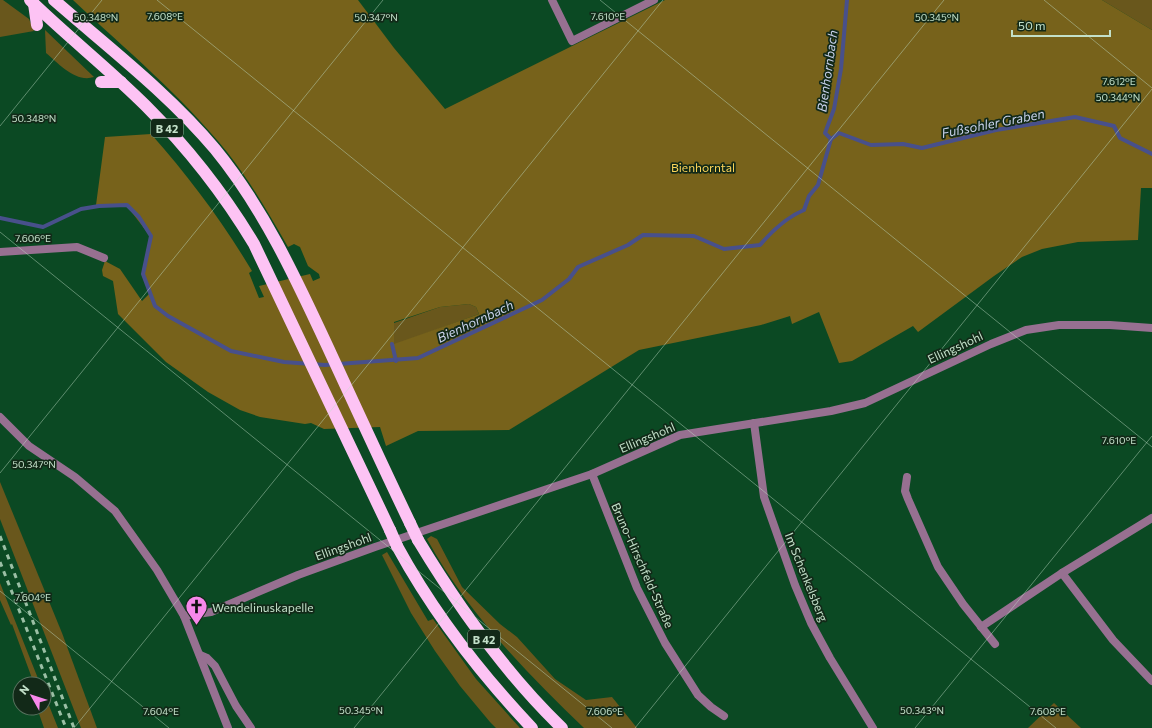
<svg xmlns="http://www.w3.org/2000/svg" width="1152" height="728" viewBox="0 0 1152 728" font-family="Commissioner,sans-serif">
<rect width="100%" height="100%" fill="#0b4923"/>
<g fill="#69571c">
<path d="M0,0H3L29,19L34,31L0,37Z"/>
<path d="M1102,0H1152V30Z"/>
<path d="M45,30L94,77C76,83 59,64 46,53Z"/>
<path d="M469,304L476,307L479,314L394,345V323L440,307Z"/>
<path d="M0,482L62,633L97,728H81L0,519Z"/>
<path d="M431,536L437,539L462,587L500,624L517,637L555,679L586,700L612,697L637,728H584C525,671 466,611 427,539Z"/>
<path d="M387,552L428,621L433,619L476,679L520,728H496L490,722L460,686L435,651L411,613L382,555Z"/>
<path d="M0,583L39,681L40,684H30L29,681H33L12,624L11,625L0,600Z"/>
<path d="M44,693L58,728H44L37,708H44Z"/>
<path d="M1054,703L1081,728H1028Z"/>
</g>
<path fill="#77621b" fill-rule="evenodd" d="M73,0H358L394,48L445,109L665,0H1102L1152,30V188H1141L1138,240L1078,242L1042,249L1022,257L994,276L918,332L913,326L852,361L839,363L819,312L792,324L790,316L761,325L639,350L509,430L418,431L386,446L380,427L324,429L311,423L305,424L260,417L240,410L208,392L166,362L118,314L113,281L103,276L102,270L105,261L120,269L142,301L149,294L142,275L150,236L127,206L99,207L96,205L105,137L151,134C190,178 222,221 252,271L249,273L259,298L264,297L259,286L310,274L313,281L320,278L319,274L308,266L300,247L294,244L288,247C269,214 250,181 227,152C182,96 125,49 73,0ZM469,304L476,307L479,314L394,344V322L440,307Z"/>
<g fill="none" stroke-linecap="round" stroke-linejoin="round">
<g stroke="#48508b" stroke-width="4">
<path d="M831,139L839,133L871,145L903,144L922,148L996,130L1075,117L1114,126L1120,138L1152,154"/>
<path d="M0,218L43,227L81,209L99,206L127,205L139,217L151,236L143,274L155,306L168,316L231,351L284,362L325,365L418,358L542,300L569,279L578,267L628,245L643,235L694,236L724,249L760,245C772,231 787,217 804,210L809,196L818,185L831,139L825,133L834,109L841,69L847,0"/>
<path d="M392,344L396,361"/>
</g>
<g stroke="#977091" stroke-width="8">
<path d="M552,0L572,41L654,0"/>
<path d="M0,252L77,247L104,258"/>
<path d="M0,417L29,446L75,477L115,511L157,570L184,616L228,728"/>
<path d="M754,423L764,497L795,585L811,623L830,658L873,728"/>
<path d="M592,474L637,588L665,643L698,695L711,707L724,716"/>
<path d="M907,477L905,491L908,499L938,567L963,604L995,644"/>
<path d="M1062,573L1113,640L1152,681"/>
<path d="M184,616L211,612L298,575L375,547L592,474L680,435L831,411L865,403L991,344L1026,330L1059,325H1110L1152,328"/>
<path d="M981,627L1062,573L1152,518"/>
<path d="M200,655L207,658L215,666L236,706L251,728"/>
</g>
<g stroke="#fdc3f4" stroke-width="12">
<path d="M30,0C68,37 109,69 146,106C188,148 224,194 254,244L390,530"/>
<path d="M54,0C109,48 168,93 215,149C265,210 298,283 331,354C357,410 383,467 410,523"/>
<path d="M34,4L37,25"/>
<path d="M101,82H121"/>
<path d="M418,540C459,608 505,673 562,728"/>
<path d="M397,546C434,614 479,672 532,728"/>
</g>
<g stroke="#9bbfa5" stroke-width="3" stroke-dasharray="5 5" stroke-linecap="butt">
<path d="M0,536L74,728"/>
<path d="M0,562L66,728"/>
</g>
<g stroke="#fdc3f4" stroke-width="12">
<path d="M410,523L418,540"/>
<path d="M390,530L397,546"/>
</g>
</g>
<path fill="none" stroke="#c3e0c9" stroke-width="1" stroke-opacity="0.45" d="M157,0L1056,728M600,0L1152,447M1044,0L1152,88M0,126L102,0M0,232L612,728M0,473L383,0M0,591L169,728M74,728L663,0M354,728L944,0M635,728L1152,89M915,728L1152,436"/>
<defs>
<symbol id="church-pin" viewBox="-11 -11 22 30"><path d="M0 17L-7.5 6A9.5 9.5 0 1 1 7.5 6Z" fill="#f788eb" stroke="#122918"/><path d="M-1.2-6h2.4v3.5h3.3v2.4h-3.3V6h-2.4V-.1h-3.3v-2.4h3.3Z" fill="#111"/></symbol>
</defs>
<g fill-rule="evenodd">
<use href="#church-pin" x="184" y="594" width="25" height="34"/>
</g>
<g text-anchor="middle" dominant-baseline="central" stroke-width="3.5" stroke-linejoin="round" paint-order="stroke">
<g fill="#122918" stroke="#8ea994" stroke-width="1">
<rect x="151" y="119" width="32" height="18" rx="3"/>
<rect x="468" y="630" width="32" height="18" rx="3"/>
</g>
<g font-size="11" font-weight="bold" fill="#c3e0c9">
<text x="167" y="128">B 42</text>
<text x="484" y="639">B 42</text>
</g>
<g font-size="12" fill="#fcd55a" stroke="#122918">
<text x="703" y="167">Bienhorntal</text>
</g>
<g font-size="12" fill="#c3e0c9" stroke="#122918">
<text transform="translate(955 347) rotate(-25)">Ellingshohl</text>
<text transform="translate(647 437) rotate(-23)">Ellingshohl</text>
<text transform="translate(343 546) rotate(-20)">Ellingshohl</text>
<text transform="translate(643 565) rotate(66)">Bruno-Hirschfeld-Straße</text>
<text transform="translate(807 577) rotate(68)">Im Schenkelsberg</text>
</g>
<g font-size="12" fill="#c3e0c9" stroke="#122918" text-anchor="start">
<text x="212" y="607">Wendelinuskapelle</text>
</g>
<g font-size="13" font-style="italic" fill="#c9d2eb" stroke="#122918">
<text transform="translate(827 71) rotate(-82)">Bienhornbach</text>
<text transform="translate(993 123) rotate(-11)">Fußsohler Graben</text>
<text transform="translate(475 321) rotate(-25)">Bienhornbach</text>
</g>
</g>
<g font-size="10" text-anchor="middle" fill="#c3e0c9" stroke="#122918" stroke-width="3.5" stroke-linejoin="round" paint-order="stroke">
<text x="165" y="20">7.608°E</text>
<text x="608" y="20">7.610°E</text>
<text x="96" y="21">50.348°N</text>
<text x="376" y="21">50.347°N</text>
<text x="937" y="21">50.345°N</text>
<text x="1119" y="85">7.612°E</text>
<text x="1118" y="101">50.344°N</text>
<text x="34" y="122">50.348°N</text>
<text x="33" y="242">7.606°E</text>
<text x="1119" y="444">7.610°E</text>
<text x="34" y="468">50.347°N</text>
<text x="33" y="601">7.604°E</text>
<text x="361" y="714">50.345°N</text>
<text x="922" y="714">50.343°N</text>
<text x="161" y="715">7.604°E</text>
<text x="605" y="715">7.606°E</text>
<text x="1048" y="715">7.608°E</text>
</g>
<g transform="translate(32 696) rotate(309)"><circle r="19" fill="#122918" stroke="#59725f"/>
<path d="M0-3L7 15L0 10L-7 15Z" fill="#f788eb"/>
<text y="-6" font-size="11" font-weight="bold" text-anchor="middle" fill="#c3e0c9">N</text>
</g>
<path d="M1012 30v6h98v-6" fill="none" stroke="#c3e0c9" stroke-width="2"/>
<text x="1018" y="30" font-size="12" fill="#c3e0c9" stroke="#122918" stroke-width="3" paint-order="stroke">50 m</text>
</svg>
